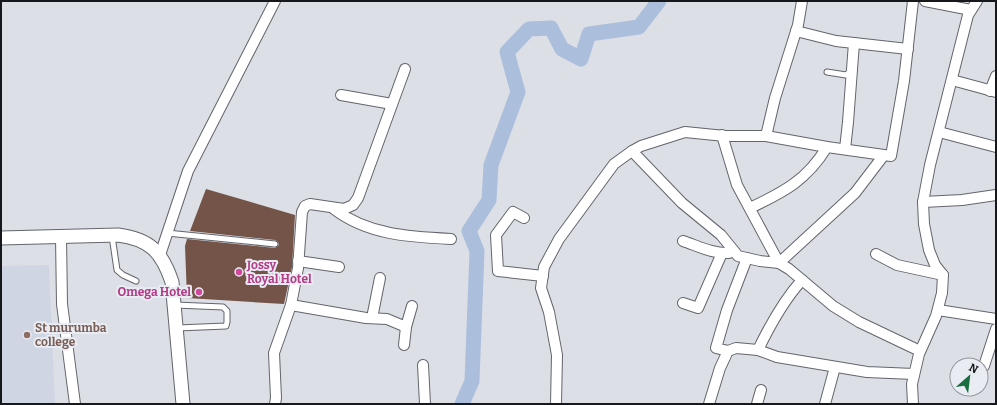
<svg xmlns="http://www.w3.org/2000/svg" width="997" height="405" viewBox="0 0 997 405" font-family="Bitter,serif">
<rect width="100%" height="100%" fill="#dddfe7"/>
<path fill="#d0d5e4" d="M49,265L55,404H1V266Z"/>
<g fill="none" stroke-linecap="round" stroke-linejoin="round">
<path stroke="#abbfdc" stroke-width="15" d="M462,404L472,381L477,251L469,231L489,200L491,165L518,92L507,52L529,29L551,28L562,49L581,59L589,34L639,27L659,1"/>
</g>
<path fill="#745448" d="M206,189L295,215L292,267L284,304L187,298L185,246L187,239L275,248L279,245L278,242L275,240L190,231Z"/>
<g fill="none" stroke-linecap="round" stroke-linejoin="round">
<defs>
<g id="lane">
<path d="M827,72L846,75L851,71"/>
<path d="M167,233L275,244"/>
<path d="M112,236L117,270L123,275L136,281"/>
<path d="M175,305L223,307L227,311V322L226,326L177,328"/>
</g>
<g id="street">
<path d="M925,1L971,10"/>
<path d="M796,31L836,41L908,49"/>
<path d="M952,80L996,92"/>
<path d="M990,91L996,76"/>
<path d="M341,95L392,104"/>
<path d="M939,132L996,147"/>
<path d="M722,135L737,185L779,263L855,193L884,155"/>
<path d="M766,136L775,98L798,25L802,1"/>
<path d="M845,149L848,122L854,43"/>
<path d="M632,151L682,203L721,235L738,256L760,261L779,263L789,269L833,306L859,322L920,351"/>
<path d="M923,202L962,200L996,195"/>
<path d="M750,208C784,192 807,180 827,147"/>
<path d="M334,209C368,235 410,237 451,239"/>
<path d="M524,218L513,212L496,235L498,271L543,276"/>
<path d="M61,237L62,304L75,404"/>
<path d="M683,241C698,246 713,254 729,253"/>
<path d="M876,254L897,265L943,275"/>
<path d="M160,255L188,171L275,1"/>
<path d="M298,261L339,267"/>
<path d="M683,303L698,308L722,253"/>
<path d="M291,305L366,318L387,319L406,327L412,306"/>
<path d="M938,310L996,319"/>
<path d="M372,318L380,278"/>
<path d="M404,345L406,327"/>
<path d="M758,350C770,325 783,301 802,280"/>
<path d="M728,351L716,348L727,310L747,258"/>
<path d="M423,365L425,404"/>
<path d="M984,366L996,329"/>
<path d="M275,404L276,398L274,353L291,305L298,268L302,212L305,206L310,204L344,209L353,205L358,198L405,69"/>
<path d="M556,404L557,355L549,312L541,288L544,267L559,239L614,164L632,151L641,146L685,132L725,136H766L827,147L891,156L904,81L913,1"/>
<path d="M709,404L720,368L728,351L736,348L758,350L777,357L867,372L914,374"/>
<path d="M757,404L761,390"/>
<path d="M825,404L835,367"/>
<path d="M913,404L912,384L919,354L936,316L942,293L943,275L935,265L929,250L924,224L923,202L930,165L968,15L977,1"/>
</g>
<path id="secondary" d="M1,238L118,235C150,239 162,252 172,282L183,404"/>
</defs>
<use href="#lane" stroke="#63656c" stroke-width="7"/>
<use href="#street" stroke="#63656c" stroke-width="12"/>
<use href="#secondary" stroke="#63656c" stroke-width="15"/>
<use href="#lane" stroke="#fff" stroke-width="5"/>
<use href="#street" stroke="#fff" stroke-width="10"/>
<use href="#secondary" stroke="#fff" stroke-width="13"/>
</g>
<g fill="#d1479c" stroke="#eaecf4" stroke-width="1.5">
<circle cx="239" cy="272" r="4"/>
<circle cx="199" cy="292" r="4"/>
</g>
<circle fill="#8d6e63" stroke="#eaecf4" stroke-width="1.5" cx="27" cy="335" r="4"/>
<g text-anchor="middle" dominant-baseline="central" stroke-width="4" stroke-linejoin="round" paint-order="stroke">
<g font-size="12" font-weight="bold" fill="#b23c85" stroke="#eaecf4" text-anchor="start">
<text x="247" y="265">Jossy<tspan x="247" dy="14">Royal Hotel</tspan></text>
<text x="191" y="292" text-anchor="end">Omega Hotel</text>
</g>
<g font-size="12" font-weight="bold" fill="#785e54" stroke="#eaecf4" text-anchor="start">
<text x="35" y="328">St murumba<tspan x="35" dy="14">college</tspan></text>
</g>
</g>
<rect width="997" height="405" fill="none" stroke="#17181b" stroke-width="4"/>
<g transform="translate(969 377) rotate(28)"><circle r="19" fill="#eaecf4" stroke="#96979d"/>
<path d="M0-3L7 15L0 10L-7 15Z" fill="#196d3e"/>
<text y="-6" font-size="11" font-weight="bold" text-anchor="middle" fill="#17181b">N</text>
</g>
</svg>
